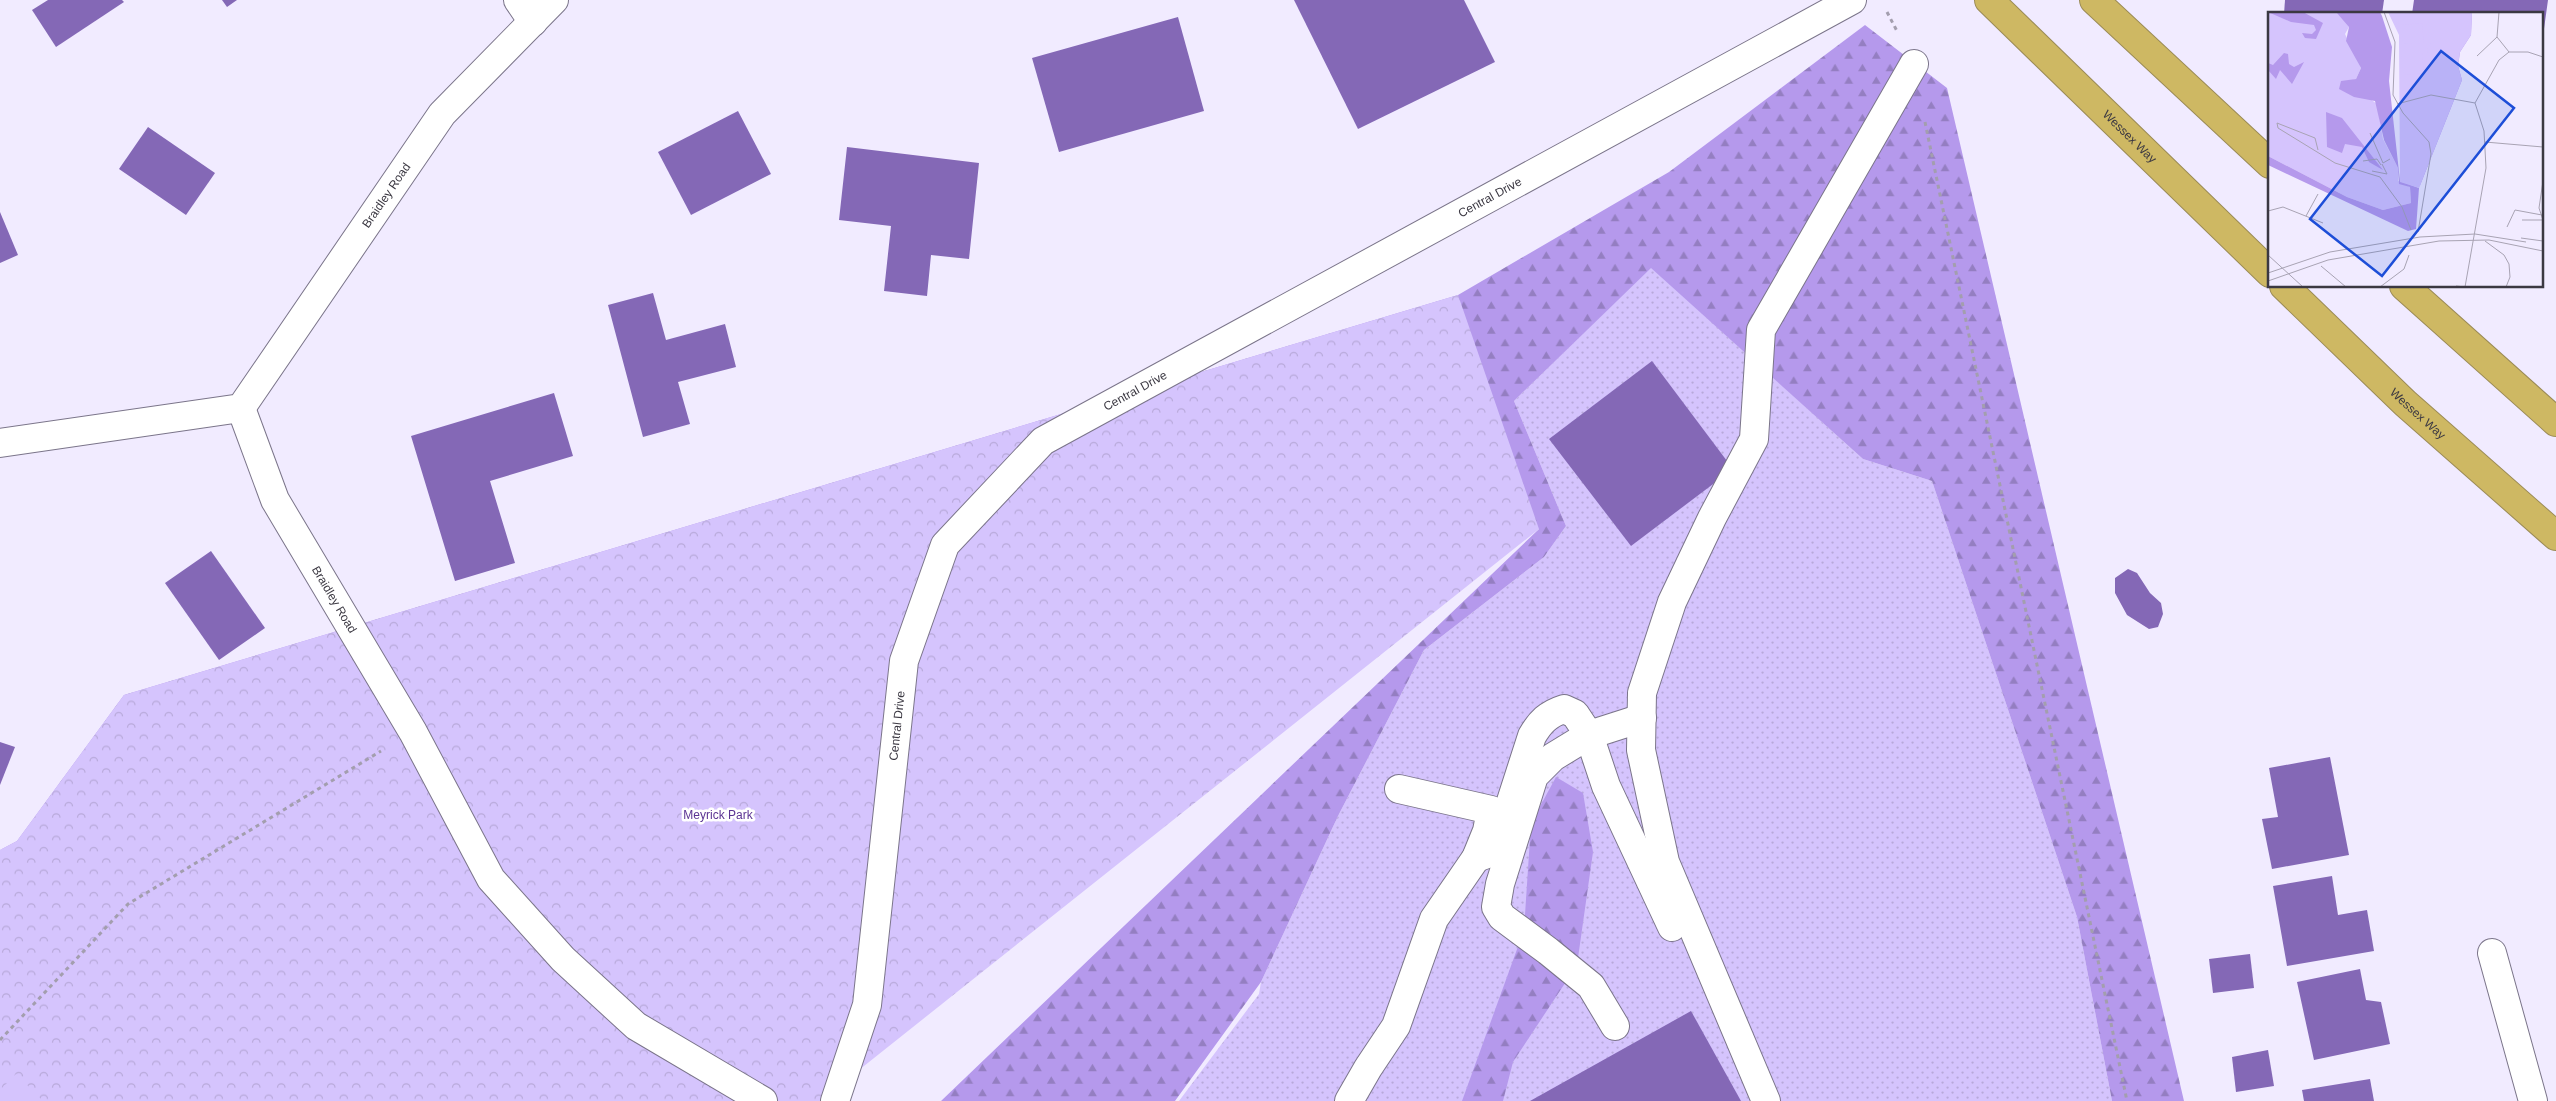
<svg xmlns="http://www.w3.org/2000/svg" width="2556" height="1101" viewBox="0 0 2556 1101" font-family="Helvetica,sans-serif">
<defs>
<pattern id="grass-dots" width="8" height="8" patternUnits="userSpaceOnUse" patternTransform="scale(1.25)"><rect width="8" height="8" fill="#d5c4fd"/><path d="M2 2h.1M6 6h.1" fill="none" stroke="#b8a9da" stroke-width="1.8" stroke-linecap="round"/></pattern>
<pattern id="forest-firs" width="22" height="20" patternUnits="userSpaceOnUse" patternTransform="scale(1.25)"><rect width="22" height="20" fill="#b599ec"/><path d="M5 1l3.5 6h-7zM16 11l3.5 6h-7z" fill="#947ec1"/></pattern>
<pattern id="park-crowns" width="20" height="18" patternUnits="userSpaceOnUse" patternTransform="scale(1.25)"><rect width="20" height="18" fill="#d5c4fd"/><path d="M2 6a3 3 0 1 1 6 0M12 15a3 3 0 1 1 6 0" fill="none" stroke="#b8a9da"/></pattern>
</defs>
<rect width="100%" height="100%" fill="#f1ebff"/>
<path fill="url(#grass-dots)" d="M1651,267L1863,459L1932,481L2077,917L2112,1101H1179L1259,994L1261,982L1338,816L1424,650L1544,557L1566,526L1514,401Z"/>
<g fill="url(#forest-firs)">
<path d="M1865,25L1947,88L2184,1101H2112L2077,917L1932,481L1863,459L1651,268L1514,401L1566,526L1544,557L1424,650L1338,816L1261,982L1175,1101H941L1539,529L0,850L17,841L124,695L1458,295L1669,172Z"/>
<path d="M1556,777L1583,793L1593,852L1577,965L1513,1062L1503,1101H1462L1524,930L1531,823Z"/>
</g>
<path fill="url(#park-crowns)" d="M1458,295L1539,529L820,1101H0V850L17,841L124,695Z"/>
<path fill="#d5c4fd" d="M16,1074L43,1101H0V1090Z"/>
<g fill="#8468b6">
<path d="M48,0H122L124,2L56,47L32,10Z"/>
<path d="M222,0H237L227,7Z"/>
<path d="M1294,0H1464L1495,62L1358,129Z"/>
<path d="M2285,0H2384L2382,14H2284Z"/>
<path d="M2414,0H2548L2543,36L2542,14H2412Z"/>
<path d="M1178,17L1204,111L1059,152L1032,58Z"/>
<path d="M738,111L771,174L691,215L658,152Z"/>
<path d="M148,127L215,173L186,215L119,169Z"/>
<path d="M847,147L979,163L969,259L931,255L927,296L884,291L891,226L839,220Z"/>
<path d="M0,212L18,255L0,263Z"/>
<path d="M653,293L666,340L725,324L736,367L678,382L690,424L643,437L608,305Z"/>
<path d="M1652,361L1733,469L1631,546L1549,439Z"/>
<path d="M554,393L573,456L490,481L515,563L455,581L411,436Z"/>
<path d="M211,551L265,628L219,660L165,583Z"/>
<path d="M2128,569L2137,573L2150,593L2161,603L2163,614L2158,627L2149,629L2127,615L2115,593V578Z"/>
<path d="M0,742L15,747L0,785Z"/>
<path d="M2330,757L2349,855L2272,869L2262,819L2278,817L2269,768Z"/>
<path d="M2332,876L2338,915L2367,910L2374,951L2287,966L2273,886Z"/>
<path d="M2250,954L2254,988L2213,993L2209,959Z"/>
<path d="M2360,969L2366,1000L2381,1002L2390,1044L2314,1060L2297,982Z"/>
<path d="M1691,1011L1741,1101H1530Z"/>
<path d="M2268,1050L2274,1086L2236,1092L2232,1057Z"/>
<path d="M2370,1079L2374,1101H2304L2302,1090Z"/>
</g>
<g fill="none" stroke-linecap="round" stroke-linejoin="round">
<defs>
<g id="minor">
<path d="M518,0L533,22"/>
<path id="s1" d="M241,408L275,500L413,732L491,879L563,959L636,1026L763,1101"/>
<path id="s2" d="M0,443L241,408L442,114L554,0"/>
<path d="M1476,858L1495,851L1532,736C1540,722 1548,714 1564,709L1575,714L1589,735L1606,786L1672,927"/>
<path d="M2492,953L2533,1101"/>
<path d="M1615,1026L1591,986L1548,951L1502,917L1496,907L1500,884L1534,776L1553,757L1589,735L1642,718"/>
<path id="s3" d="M835,1101L867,1005L904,661L945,545L1043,441L1852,0"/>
<path d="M1349,1101L1368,1068L1396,1026L1434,919L1476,858L1487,831L1491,810L1399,789"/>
<path d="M1766,1101L1665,862L1641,750L1642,693L1672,602L1712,518L1754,439L1761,330L1914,64"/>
</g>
<g id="highway">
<path id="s4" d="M1989,0L2270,273"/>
<path d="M2094,0L2270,164"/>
<path id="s5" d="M2284,286L2405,403L2556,536"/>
<path d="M2404,286L2556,422"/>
</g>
</defs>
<use href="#minor" stroke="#7b758a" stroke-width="30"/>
<use href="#highway" stroke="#9b8b57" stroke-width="30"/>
<g stroke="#a39eae" stroke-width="3" stroke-dasharray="4 4" stroke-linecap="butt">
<path d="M1887,12L1898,33"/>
<path d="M1925,122L2127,1101"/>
<path d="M0,1040L128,904L381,751"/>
</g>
<use href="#minor" stroke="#fff" stroke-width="28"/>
<use href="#highway" stroke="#ceb863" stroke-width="28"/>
</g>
<g text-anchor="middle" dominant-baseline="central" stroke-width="5" stroke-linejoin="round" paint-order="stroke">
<g font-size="12" fill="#3b3842" stroke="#fff">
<text stroke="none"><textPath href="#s4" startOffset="196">Wessex Way</textPath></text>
<text stroke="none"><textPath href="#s2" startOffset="501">Braidley Road</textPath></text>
<text stroke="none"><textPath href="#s3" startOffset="1222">Central Drive</textPath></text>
<text stroke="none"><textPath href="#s3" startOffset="818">Central Drive</textPath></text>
<text stroke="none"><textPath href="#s5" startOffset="185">Wessex Way</textPath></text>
<text stroke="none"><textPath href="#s1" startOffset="214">Braidley Road</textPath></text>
<text stroke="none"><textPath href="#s3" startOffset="382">Central Drive</textPath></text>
</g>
<g font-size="12" fill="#5b3393" stroke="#fff">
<text x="718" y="815">Meyrick Park</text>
</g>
</g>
<g transform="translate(2268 12)">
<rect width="275" height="275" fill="#f1ebff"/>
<path d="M0,0H68L79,11L81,15L77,22L93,56L88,67L79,70L109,92L115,127L130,156V169L142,175L143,191L115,198L79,185L0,144Z" fill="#d5c4fd"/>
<path d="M0,0H35L55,11L48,27L37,26L34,21L44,22L48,18L46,13L23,10ZM68,0H112L114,4L124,35L121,69L132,169L151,176L182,59L204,0L203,23L192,40L190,54L194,68L151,176L148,217L140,219L0,153V144L79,185L115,198L143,191L142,175L131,172L130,156L116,128L107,89L86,85L71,77L73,69L88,67L93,56L78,29L81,15ZM16,41L20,42L21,52L26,55L36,50L24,72L12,58L8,67L0,58V51L5,53ZM58,100L74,106L115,158L101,150L94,135L77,132L74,141L59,135Z" fill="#b599ec"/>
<path d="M120,0H204L203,23L192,40L190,54L194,68L151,176L132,170L131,23Z" fill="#d5c4fd"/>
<path d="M154,11L156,31L135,32L134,13ZM159 38a7 7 0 1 1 14 0a7 7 0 1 1-14 0ZM154,41L156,61L136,63L133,44Z" fill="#d5c4fd"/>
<path fill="none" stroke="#a8a3b3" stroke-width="1" d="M116,0L127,30L125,83L135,101L161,130L163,142L150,220M231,0L229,25L241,40M209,44L229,25M129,92L163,83L207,91M102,121L115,151L122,147M217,130L275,135M50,138L47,126L9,111L10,116L67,151L112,165L134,195L143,218M95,149L109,147L113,153M104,159L119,162L114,152M275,169L271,196L275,208M0,199L15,195L55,211M38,204L50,182M254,208H275M239,215L247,198L274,203M253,226L275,229M217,229L236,243L241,252L242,265L238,275M0,243L35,275M53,254L78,275M0,261L62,240L152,225L207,222L258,230M0,269L60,248L171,229L221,228L275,239M188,274L197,275L218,156L216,119L207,91L231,48L241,40H260L275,45M112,275L136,257L141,243"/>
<path fill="#1d4ed8" fill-opacity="0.15" stroke="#1d4ed8" stroke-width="2.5" d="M173,39L246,96L114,264L42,207Z"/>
<rect width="275" height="275" fill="none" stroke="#3b3842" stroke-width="2.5"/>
</g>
</svg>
